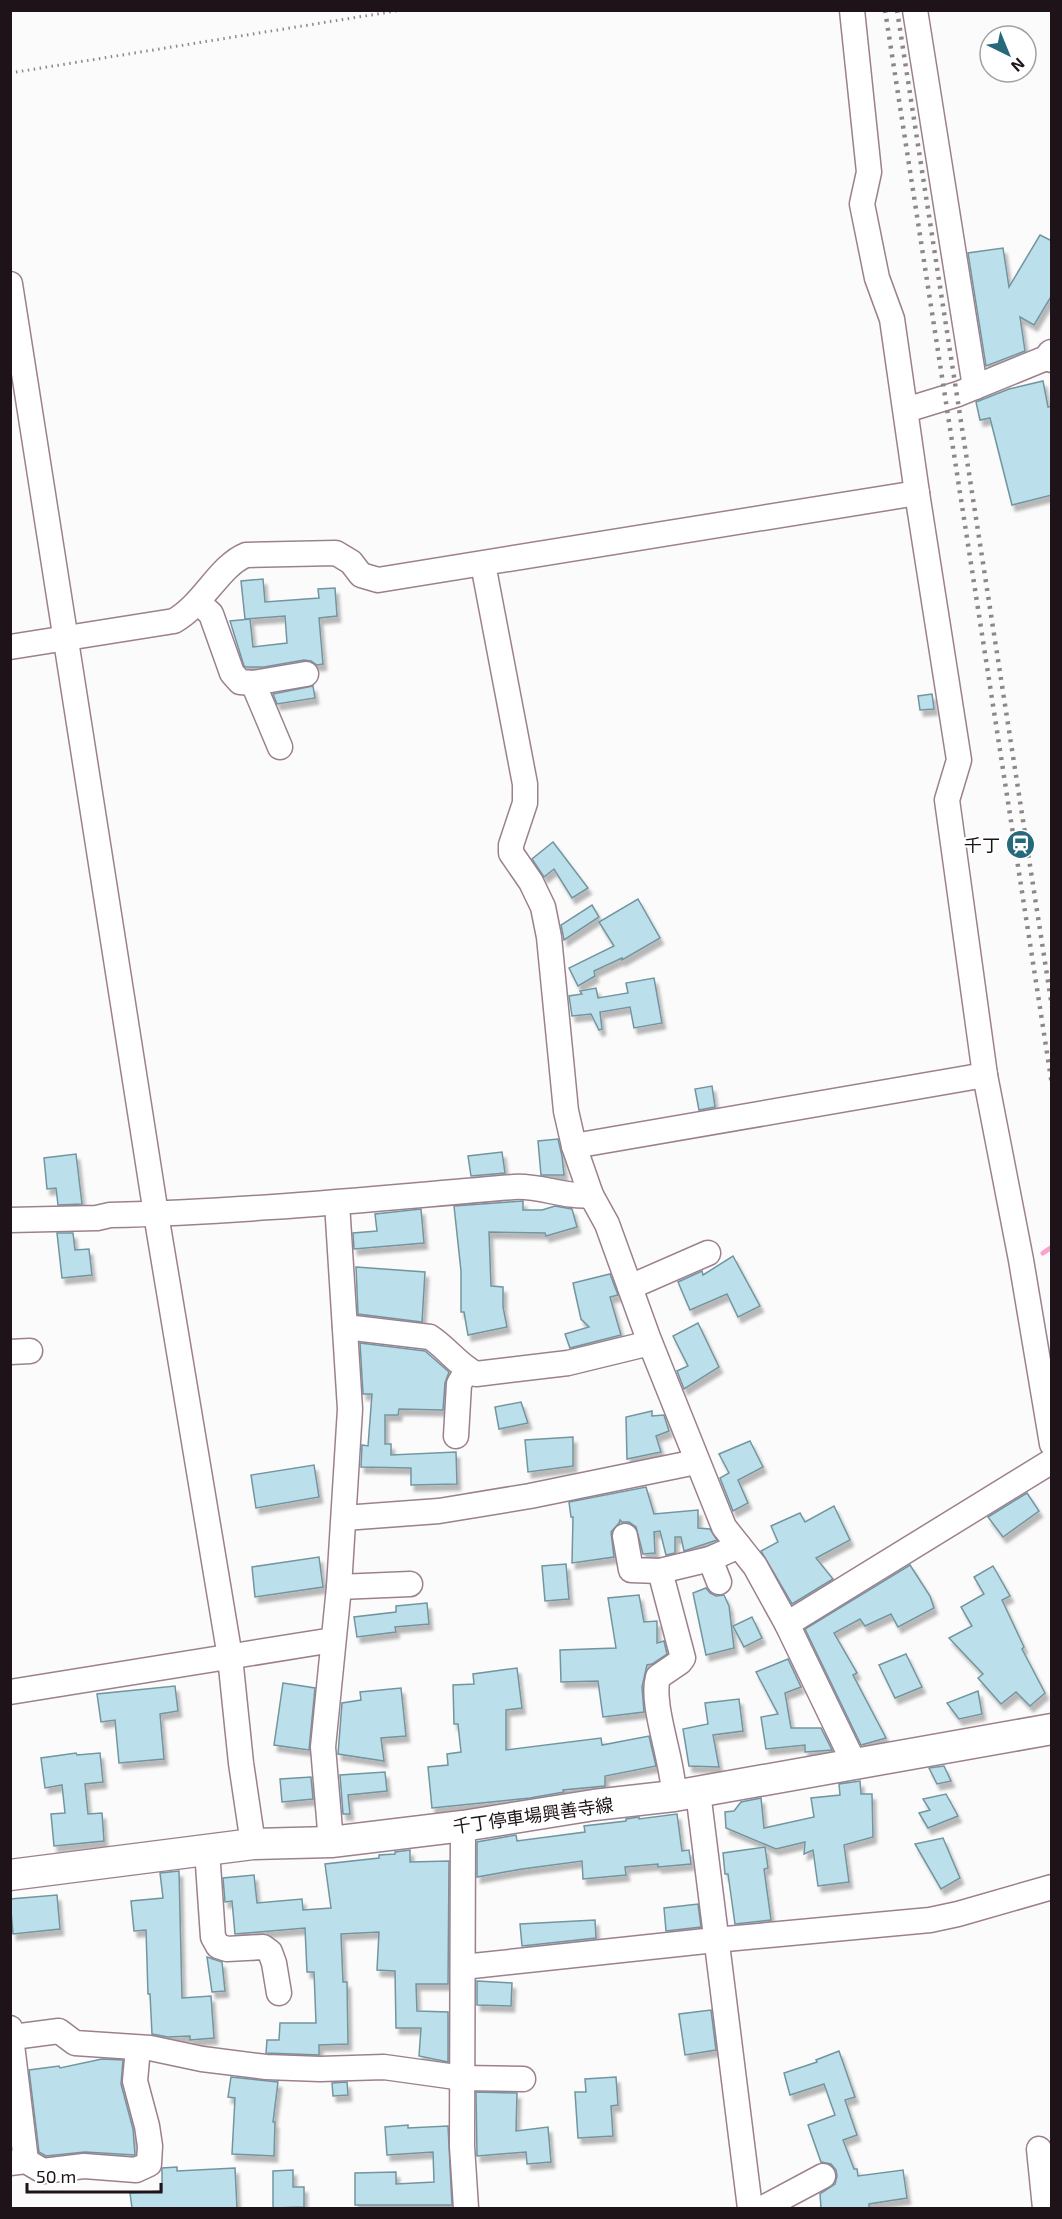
<svg xmlns="http://www.w3.org/2000/svg" width="1062" height="2219" viewBox="0 0 1062 2219" font-family="'Exo 2','Noto Sans JP',sans-serif">
<defs>
<filter id="shadow"><feDropShadow dx="3.5" dy="6" stdDeviation="1.5" flood-color="#0004"/></filter>
</defs>
<rect width="100%" height="100%" fill="#fbfbfb"/>
<g fill="none" stroke-linecap="round" stroke-linejoin="round">
<path stroke="#f9a4cf" stroke-width="5" d="M1043,1253L1052,1247"/>
</g>
<g fill="#bce0eb" stroke="#73959f" stroke-width="1.5" filter="url(#shadow)">
<path d="M1040,235L1052,241V295L1034,325L1020,317L1025,351L986,366L968,253L1003,248L1009,287Z"/>
<path d="M1043,381L1048,407L1052,406V495L1012,505L990,418L980,420L976,402L1009,389Z"/>
<path d="M263,579L265,602L319,598L318,589L335,588L337,616L319,618L323,664L317,665L311,661L304,660L264,667H246L244,666L230,621L250,619L253,647L287,643L285,616L245,619L241,581Z"/>
<path d="M313,686L315,698L277,704L273,694Z"/>
<path d="M932,694L934,709L920,710L918,696Z"/>
<path d="M553,842L588,888L572,898L554,869L544,877L532,859Z"/>
<path d="M638,899L660,938L622,960V958L594,971L595,976L578,986L569,968L614,946L599,922Z"/>
<path d="M592,905L599,917L564,940L561,925Z"/>
<path d="M654,978L662,1023L634,1028L630,1007L600,1012L602,1029L599,1030L591,1014L572,1016L569,996L582,994L580,991L596,988L598,998L628,993L626,983Z"/>
<path d="M712,1086L715,1107L699,1110L695,1089Z"/>
<path d="M558,1139L562,1156L564,1175H541L538,1141Z"/>
<path d="M502,1152L505,1173L471,1176L468,1156Z"/>
<path d="M76,1154L82,1204L58,1205L56,1188L47,1189L44,1158Z"/>
<path d="M523,1201V1210H542L555,1206L572,1209L577,1227L546,1236L545,1233L489,1232L491,1286L503,1287V1307L507,1327L468,1335L464,1312H461V1271L454,1206Z"/>
<path d="M421,1209L424,1243L354,1249L353,1233L377,1231L375,1214Z"/>
<path d="M57,1233H73L75,1250L89,1249L92,1275L62,1278Z"/>
<path d="M733,1256L760,1306L738,1317L727,1294L690,1310L678,1282L702,1271L703,1275Z"/>
<path d="M356,1267L425,1272L422,1322L358,1314Z"/>
<path d="M610,1274L618,1295L610,1297L621,1335L570,1348L565,1334L589,1327L581,1319L573,1283Z"/>
<path d="M698,1323L719,1367L684,1389L677,1371L688,1366L673,1336Z"/>
<path d="M360,1343L425,1351L449,1372L445,1383L443,1410L399,1409L398,1415H385V1444H391V1455L456,1452L457,1484L411,1485V1468L361,1467L362,1445L368,1446L372,1394H363Z"/>
<path d="M521,1402L528,1423L499,1429L495,1407Z"/>
<path d="M652,1411V1416L664,1415L669,1431L656,1436L661,1452L627,1459L626,1417Z"/>
<path d="M573,1437V1466L528,1472L525,1440Z"/>
<path d="M750,1441L763,1467L738,1480L748,1503L733,1511L720,1478L729,1473L719,1454Z"/>
<path d="M314,1465L319,1497L256,1508L251,1475Z"/>
<path d="M646,1487L654,1514L698,1510V1528L710,1529L717,1540L684,1551L681,1537H675V1553L666,1555L660,1531L654,1532L655,1553L643,1554L636,1527L629,1522H622L620,1520L619,1523L611,1532L614,1557L572,1563L573,1517H571L569,1502Z"/>
<path d="M1027,1493L1039,1511L1003,1537L988,1517Z"/>
<path d="M834,1506L850,1540L816,1558L833,1579L792,1604L761,1551L778,1542L771,1526L800,1513L805,1522Z"/>
<path d="M319,1557L323,1587L255,1597L252,1567Z"/>
<path d="M566,1564L569,1599L545,1601L542,1566Z"/>
<path d="M910,1565L930,1596L934,1608L898,1627L891,1614L865,1626L860,1619L834,1633L857,1673L853,1675L886,1738L861,1745L805,1629Z"/>
<path d="M993,1566L1010,1596L1002,1600L1024,1647L1022,1649L1045,1693L1030,1706L1016,1692L1001,1704L978,1678L983,1674L949,1638L972,1626L961,1607L984,1594L974,1577Z"/>
<path d="M706,1588L710,1593L716,1596L724,1595L729,1606L734,1648L706,1655L693,1593Z"/>
<path d="M639,1595L644,1622L657,1621V1643L664,1641L667,1654L652,1664L647,1665L642,1687L644,1712L603,1717L598,1681L561,1682L560,1650L616,1648L608,1598Z"/>
<path d="M427,1603L429,1624L395,1627L396,1632L357,1637L354,1617L396,1612V1606Z"/>
<path d="M752,1617L762,1638L744,1647L733,1626Z"/>
<path d="M906,1654L922,1687L895,1698L879,1665Z"/>
<path d="M788,1659L801,1687L785,1693L791,1728H821L832,1750L805,1752V1745L766,1749L761,1717L778,1714L756,1672Z"/>
<path d="M517,1668L522,1708L506,1710V1750L601,1738L602,1745L649,1736L656,1766L605,1776V1786L563,1790L564,1792L530,1798L432,1808L428,1767L448,1765L447,1754L461,1752L458,1724H454L453,1685L474,1684L473,1674Z"/>
<path d="M283,1683L315,1688L309,1750L274,1745Z"/>
<path d="M175,1686L178,1711L160,1714L164,1759L119,1763L115,1720L101,1722L97,1694Z"/>
<path d="M401,1688L406,1736L381,1738L384,1761L338,1754L342,1703L361,1700L360,1692Z"/>
<path d="M978,1691L982,1714L959,1719L947,1703Z"/>
<path d="M739,1699L743,1731L713,1735L719,1767L689,1766L683,1729L708,1724L705,1703Z"/>
<path d="M76,1753L77,1755L100,1753L103,1782L85,1784L88,1814L102,1813L104,1841L54,1846L51,1814L65,1813L62,1785L45,1788L41,1758Z"/>
<path d="M944,1766L951,1781L937,1784L929,1768Z"/>
<path d="M385,1772L387,1791L348,1795L350,1814H343L340,1775Z"/>
<path d="M311,1777L313,1799L282,1802L280,1779Z"/>
<path d="M860,1781L861,1794H872L873,1837L844,1845L849,1882L818,1886L813,1850L804,1854L805,1842L776,1849L726,1828L725,1812L734,1811L741,1802L761,1798L764,1828L814,1817L811,1798L840,1795L839,1784Z"/>
<path d="M946,1794L958,1816L928,1828L919,1813L930,1810L923,1799Z"/>
<path d="M677,1814L682,1851L689,1850L691,1864L658,1867V1864L625,1867L626,1875L583,1879L582,1861L522,1869L477,1877V1842L516,1835L517,1841L585,1832L584,1826L626,1821V1819L639,1817V1819Z"/>
<path d="M943,1838L960,1878L941,1889L915,1844Z"/>
<path d="M765,1847L768,1868L764,1869L771,1920L735,1924L728,1874H725L723,1853Z"/>
<path d="M410,1850V1862L449,1861L448,1984H416L417,2011L448,2012V2062L419,2056L421,2028H396L395,1971L377,1970L379,1932L341,1934L343,1982H347L348,2044L319,2045V2055L266,2053L267,2040H279L280,2023H316L314,1972H307L305,1928L235,1934L232,1901L225,1902L223,1878L254,1875L257,1903L302,1899L303,1910L331,1908L325,1864L379,1858V1855L395,1854V1852Z"/>
<path d="M179,1871L182,1998L211,1996L214,2038L190,2040V2036L168,2037L152,2034L150,1994H148L146,1930L134,1931L131,1901L163,1898L160,1873Z"/>
<path d="M57,1895L60,1929L13,1934L10,1899Z"/>
<path d="M698,1904L701,1927L666,1931L664,1908Z"/>
<path d="M595,1920L596,1938L522,1946L520,1924Z"/>
<path d="M207,1957L222,1962L225,1991L212,1992Z"/>
<path d="M477,1981L512,1983L511,2006L477,2005Z"/>
<path d="M711,2010L716,2050L685,2055L679,2014Z"/>
<path d="M839,2051L855,2097L845,2100L857,2135L843,2140L854,2169H857L858,2176L903,2170L907,2198L869,2204V2208H821L820,2194L835,2184L837,2176L836,2170L831,2164L821,2162L808,2125L835,2115L824,2084L790,2095L784,2073L817,2062L816,2060Z"/>
<path d="M102,2059L123,2060L121,2084L133,2129L135,2155L85,2152L46,2156L39,2152L29,2070L59,2066L60,2068Z"/>
<path d="M231,2077L278,2082L273,2122H275L274,2156L232,2154L235,2098L228,2097Z"/>
<path d="M616,2077L618,2105L611,2106L613,2136L578,2138L575,2092H586L585,2079Z"/>
<path d="M347,2082L348,2095L333,2096L332,2083Z"/>
<path d="M476,2092L517,2093L516,2131L548,2127L551,2162L527,2164L526,2152L477,2156Z"/>
<path d="M408,2125V2128L448,2126L452,2205H355V2173L396,2172V2184L434,2182L433,2152L387,2155L385,2127Z"/>
<path d="M177,2167V2171L235,2168L237,2208H132L130,2193L162,2191V2168Z"/>
<path d="M293,2170V2187H304V2207L273,2208V2171Z"/>
</g>
<g fill="none" stroke-linecap="round" stroke-linejoin="round">
<defs>
<g id="minor">
<path d="M852,10L869,172L862,204L877,278L892,319L917,493L959,760L947,800L985,1075L1021,1260L1052,1444"/>
<path d="M915,10L975,387"/>
<path d="M10,284L156,1214L230,1657L241,1763L253,1844"/>
<path d="M906,410L958,394L1051,356"/>
<path d="M483,564L525,784V803L511,845V853L531,882L543,907L549,937L566,1111L574,1146L591,1195L607,1224L649,1340L724,1527L755,1566L787,1624L855,1765"/>
<path d="M198,602L211,614L232,673L240,682L253,683L306,674"/>
<path d="M10,647L174,621C203,605 219,566 246,555L336,553L351,562L361,575L378,580L917,493"/>
<path d="M253,683L280,747"/>
<path d="M574,1146L985,1075"/>
<path d="M10,1220L97,1218L110,1215C245,1212 380,1198 514,1187C540,1185 565,1198 591,1195"/>
<path d="M630,1287L708,1253"/>
<path d="M345,1327L430,1337C447,1348 458,1365 476,1374L568,1363L650,1343"/>
<path d="M10,1352L30,1351"/>
<path d="M456,1436L459,1384L467,1370"/>
<path d="M344,1518L439,1511L530,1496L696,1462"/>
<path d="M625,1536L631,1570L660,1571L710,1559L739,1546"/>
<path d="M710,1559L719,1582"/>
<path d="M660,1571L683,1658L680,1662L658,1677C650,1705 674,1762 674,1796"/>
<path d="M339,1587L410,1584"/>
<path d="M787,1624L1052,1461"/>
<path d="M10,1692L333,1640"/>
<path d="M698,1792L750,2208"/>
<path d="M463,1826L462,2146L466,2208"/>
<path d="M331,1842L323,1747L339,1587L350,1409L337,1203"/>
<path d="M207,1850L213,1937L218,1946L227,1949L263,1947L270,1952L274,1963L279,1993"/>
<path d="M463,1967L715,1940L930,1920L958,1914L1052,1887"/>
<path d="M10,2028L26,2161"/>
<path d="M13,2037L59,2031L75,2043L150,2048L202,2059L266,2067L320,2069L384,2067L463,2078L523,2079"/>
<path d="M1039,2149L1045,2208"/>
<path d="M10,2163L26,2161L43,2171L84,2166L136,2170L149,2164L150,2146L147,2126L135,2081L138,2048"/>
<path d="M763,2208L823,2176"/>
</g>
<g id="major">
<path d="M1052,355V357"/>
<path d="M10,1875L253,1844L331,1842L463,1826L594,1805L674,1796L1052,1729"/>
</g>
</defs>
<use href="#minor" stroke="#9d808e" stroke-width="27"/>
<use href="#major" stroke="#9d808e" stroke-width="33"/>
<path stroke="#8d888a" stroke-width="3" stroke-dasharray="1.5 4.5" stroke-linecap="butt" d="M10,73L402,10"/>
<use href="#minor" stroke="#fff" stroke-width="24"/>
<use href="#major" stroke="#fff" stroke-width="30"/>
<g stroke="#8d878a" stroke-width="4.5" stroke-dasharray="3 6" stroke-linecap="butt">
<path d="M885,10L1052,1085"/>
<path d="M897,10L1052,1007"/>
</g>
</g>
<defs>
<symbol id="station-disc" viewBox="-11 -11 22 22"><circle r="9.5" fill="#25697b" stroke="#fff"/><path d="M-3-6H3Q5-6 5-4V2Q5 4 3 4L4.5 6H3L1.5 4h-3L-3 6H-4.5L-3 4Q-5 4-5 2V-4Q-5-6-3-6ZM-3.5-4v3h7v-3ZM-3.5 1v1.5H-2V1ZM2 1v1.5H3.5V1Z" fill="#fff"/></symbol>
</defs>
<g fill-rule="evenodd">
<use href="#station-disc" x="1004" y="828" width="33" height="33"/>
</g>
<g text-anchor="middle" dominant-baseline="central" stroke-width="4.5" stroke-linejoin="round" paint-order="stroke">
<g font-size="18" fill="#1e1318" stroke="#fff" text-anchor="end">
<text x="1000" y="845">千丁</text>
</g>
<g font-size="18" fill="#1e1318" stroke="#fff">
<text transform="translate(533 1815) rotate(-8)">千丁停車場興善寺線</text>
</g>
</g>
<rect width="1062" height="2219" fill="none" stroke="#1e1318" stroke-width="24"/>
<g transform="translate(1008 54) rotate(137)"><circle r="28" fill="#ffffff" stroke="#a5a1a3" stroke-width="1.5"/>
<path d="M0-4.5L10 22L0 15L-10 22Z" fill="#25697b"/>
<text y="-9" font-size="16" font-weight="bold" text-anchor="middle" fill="#1e1318">N</text>
</g>
<path d="M27 2183v9h134v-9" fill="none" stroke="#1e1318" stroke-width="3"/>
<text x="36" y="2183" font-size="18" fill="#1e1318" stroke="#ffffff" stroke-width="4.5" paint-order="stroke">50 m</text>
</svg>
